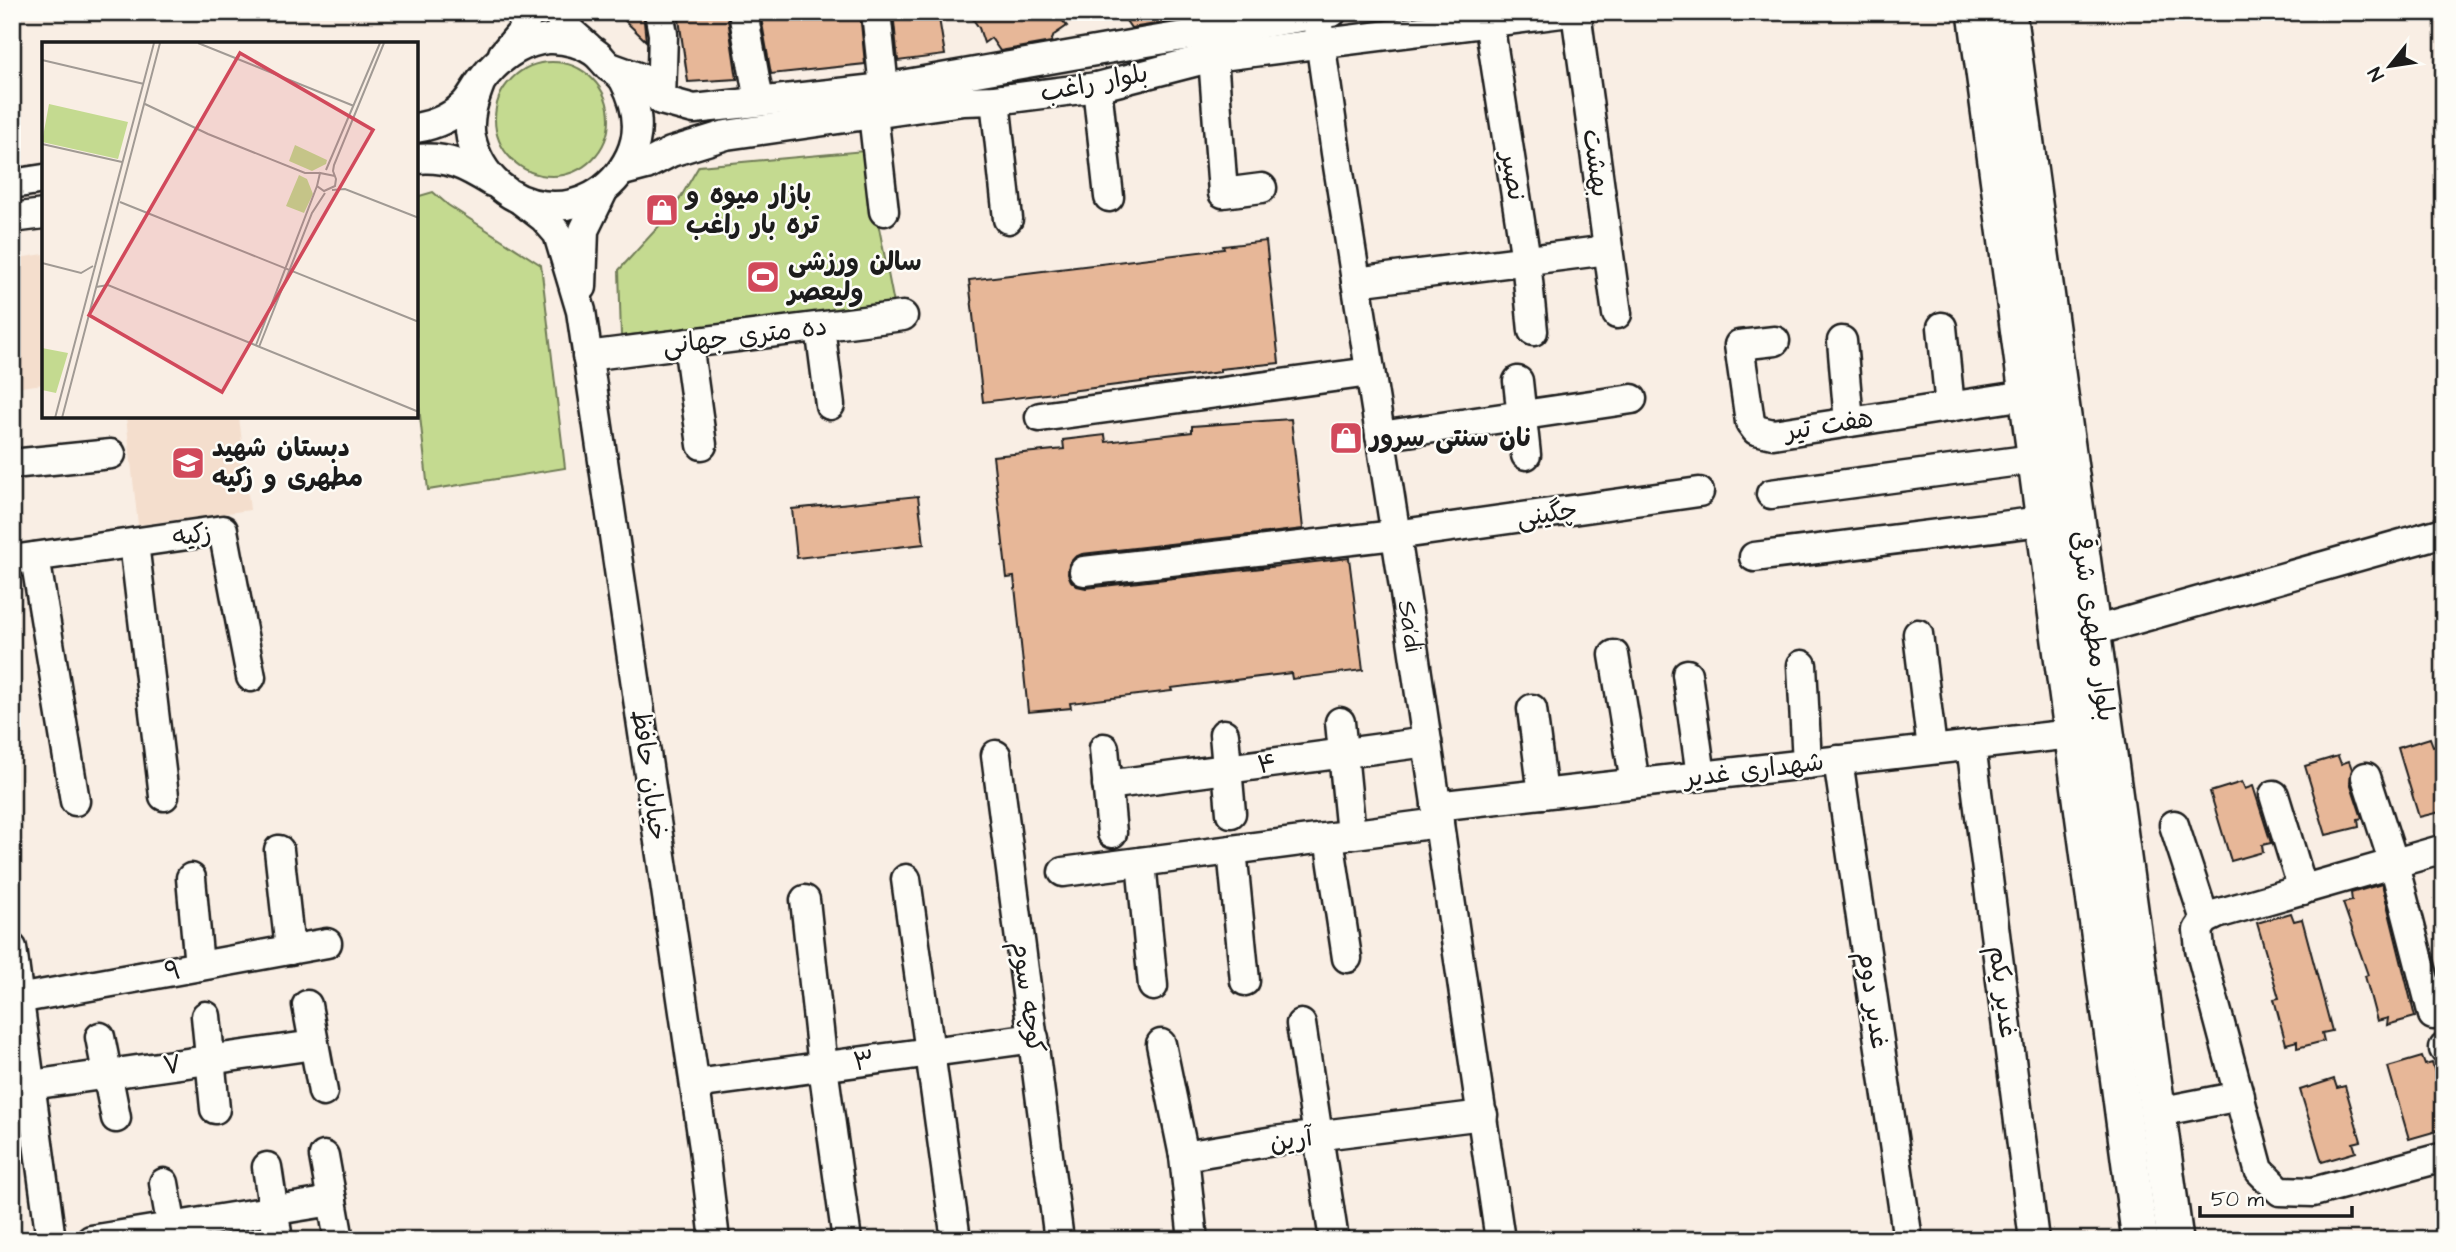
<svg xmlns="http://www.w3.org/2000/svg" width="2456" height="1252" viewBox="0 0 2456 1252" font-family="'Architects Daughter','Playpen Sans Arabic',sans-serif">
<rect width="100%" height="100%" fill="#f9eee4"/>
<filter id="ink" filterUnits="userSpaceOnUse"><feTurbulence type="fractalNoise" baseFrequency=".0143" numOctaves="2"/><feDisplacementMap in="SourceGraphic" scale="14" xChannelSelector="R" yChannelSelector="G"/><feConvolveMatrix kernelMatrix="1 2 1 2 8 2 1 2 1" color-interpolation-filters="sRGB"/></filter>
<g filter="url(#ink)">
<g fill="#f4decd">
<path d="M44,254V384L12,388V259Z"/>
<path d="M126,417H239L250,510L138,525Z"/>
</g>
<g fill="#c4da90" stroke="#707b56" stroke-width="2">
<circle cx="552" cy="119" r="57"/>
<path d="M864,151L894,304L621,336L619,270L672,212L699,166Z"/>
<path d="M433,192L448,205L541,265L565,468L428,490L416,379V197Z"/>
</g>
<g fill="#e7b798" stroke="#1c1c1c" stroke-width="2">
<path d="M616,12H643L646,41Z"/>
<path d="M678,12H727L737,79L688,82Z"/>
<path d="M760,12H860L865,64L771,74Z"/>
<path d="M893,12H938L945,55L898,61Z"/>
<path d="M968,12H1064L1062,20L1067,26L1054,35L1051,42L1000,51L991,38L984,43L979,28Z"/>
<path d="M1120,12H1203L1193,18L1131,28Z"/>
<path d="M1266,241L1279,363L1220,369V372L983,402L969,280L1224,249L1223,246Z"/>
<path d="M1291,419L1303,529L1082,554L1075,557L1069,564L1068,574L1071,581L1077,586L1086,588L1349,558L1363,670L1292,679L1291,673L1171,688L1172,691L1070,703L1071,708L1028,712L1014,577L1007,578L993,456L1064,449L1063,440L1105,435L1106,442L1192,432V426Z"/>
<path d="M918,496L924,544L797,558L792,509Z"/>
<path d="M2430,738L2433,746L2444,742V811L2419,817L2398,748Z"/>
<path d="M2338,756L2341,764L2349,761L2352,769L2350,782L2362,818L2358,819L2359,827L2326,835L2305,766Z"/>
<path d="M2242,782L2245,789L2253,786L2271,843L2262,845L2263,852L2231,861L2210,792Z"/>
<path d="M2382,884L2415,1017L2387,1025L2388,1018L2377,1021L2365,976L2368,975L2343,903L2352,901L2351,893Z"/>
<path d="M2291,913L2294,921L2302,919L2332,1031L2322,1033L2324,1041L2297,1048V1041L2286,1044L2274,999L2279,998L2257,923Z"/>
<path d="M2422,1057L2425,1065L2432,1063L2444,1101V1129L2409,1139L2388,1067Z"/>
<path d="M2334,1079L2337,1088L2345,1086L2361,1141L2353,1143L2356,1152L2322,1162L2300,1090Z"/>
</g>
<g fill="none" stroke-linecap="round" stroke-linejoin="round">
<defs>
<g id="minor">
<path d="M556,12L571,32L588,47"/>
<path d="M659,12L663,34L661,100"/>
<path d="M743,12L759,101"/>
<path d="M876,12L884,88"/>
<path id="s1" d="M1316,12L1336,153L1409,619L1500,1240"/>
<path d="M1576,12L1617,314"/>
<path d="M1489,22L1526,260L1533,331"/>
<path d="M503,54L521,33L529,12"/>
<path d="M1213,57L1223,193L1262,188"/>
<path d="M610,67L643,79L661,100L694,109L884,88L1147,42L1332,12"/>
<path d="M1097,87L1109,197"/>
<path d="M995,100L1008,219"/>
<path d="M873,114L884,211"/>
<path d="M416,128C434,125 451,118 464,105C470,99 474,91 479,84C496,60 518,42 548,39C565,38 585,44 598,55C602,59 605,63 609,67C616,72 619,72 624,80C637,104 642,131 630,156C594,231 490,219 471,138C467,118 474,99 481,81"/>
<path d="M416,159C448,156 466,166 492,182"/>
<path d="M623,171L646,165L671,152L726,135L963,101L995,100L1097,87L1213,57L1570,12"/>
<path d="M12,184L44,179"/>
<path d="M522,201L544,218L558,234L581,311L704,1148L715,1240"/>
<path d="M12,218L44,214"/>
<path d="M1356,282L1608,250"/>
<path d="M582,287L584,230L603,191"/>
<path d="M820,327L830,405"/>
<path d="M1942,327L1950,407"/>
<path d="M1775,341L1739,345L1750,422L1756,430L1773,434L2026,395"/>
<path d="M1842,341L1849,422"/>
<path d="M688,343L702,445"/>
<path d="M587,356L903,316"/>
<path d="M1518,381L1526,455"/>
<path d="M1040,417L1370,372"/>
<path d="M1380,436L1632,399"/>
<path d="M12,464L111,454"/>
<path d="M1771,494L2034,459"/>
<path d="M134,543L164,796"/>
<path d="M35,557L75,801"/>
<path d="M1754,557L2042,521"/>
<path d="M12,560L223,530L251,677"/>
<path d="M1084,571L1395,535L1699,492"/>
<path d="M2094,631L2444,532"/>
<path d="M1918,634L1932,749"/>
<path d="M1614,655L1635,783"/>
<path d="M1802,665L1807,764"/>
<path d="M1687,674L1701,776"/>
<path d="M1532,709L1543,794"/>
<path d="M1340,722L1350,824"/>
<path d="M1224,734L1231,813"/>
<path d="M1971,745L2034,1240"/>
<path d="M1104,748L1112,833"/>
<path d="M996,755L1059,1240"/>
<path d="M1838,760L1908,1240"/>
<path d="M2366,777L2394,864L2433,1015"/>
<path d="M1107,785L1427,742"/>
<path d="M2274,795L2303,890"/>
<path d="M1436,806L2072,734"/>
<path d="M2174,825L2205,920"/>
<path d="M1329,838L1347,958"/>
<path d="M2444,849L2217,914L2205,920L2198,930L2200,949L2259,1170L2280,1191L2313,1192L2444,1157"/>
<path d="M279,850L290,950"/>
<path d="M1232,850L1245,981"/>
<path d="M1141,862L1153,986"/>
<path d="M1063,872L1439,823"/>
<path d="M191,878L199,966"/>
<path d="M906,879L956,1240"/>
<path d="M805,900L823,1067L847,1240"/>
<path d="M12,948L51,1240"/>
<path d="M12,1000L327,943"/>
<path d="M307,1005L323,1092"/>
<path d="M206,1016L215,1109"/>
<path d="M1301,1024L1334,1240"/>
<path d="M100,1037L116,1118"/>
<path d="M1161,1044L1184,1156"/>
<path d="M2444,1048V1049"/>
<path d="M695,1084L1034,1038"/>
<path d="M31,1085L314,1045"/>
<path d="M2158,1112L2240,1096"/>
<path d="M324,1156L339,1240"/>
<path d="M267,1167L278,1240"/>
<path d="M164,1183L174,1240"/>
<path d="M91,1240L332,1201"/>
<path d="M1193,1240L1184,1156L1274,1141L1483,1115"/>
</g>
<g id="major">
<path d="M1976,12L2140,1240"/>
<path d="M2008,12L2175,1240"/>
</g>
</defs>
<use href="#minor" stroke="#1c1c1c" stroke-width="33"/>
<use href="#major" stroke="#1c1c1c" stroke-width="40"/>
<use href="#minor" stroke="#fdfcf7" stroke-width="28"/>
<use href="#major" stroke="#fdfcf7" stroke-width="35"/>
</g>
</g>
<defs>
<symbol id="shop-square" viewBox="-11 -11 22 22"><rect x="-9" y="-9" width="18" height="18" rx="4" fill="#d1495b" stroke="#fdfcf7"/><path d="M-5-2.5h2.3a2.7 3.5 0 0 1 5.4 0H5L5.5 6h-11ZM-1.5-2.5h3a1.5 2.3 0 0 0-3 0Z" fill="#fff"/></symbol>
<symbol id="stadium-square" viewBox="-11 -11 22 22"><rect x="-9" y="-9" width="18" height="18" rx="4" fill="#d1495b" stroke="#fdfcf7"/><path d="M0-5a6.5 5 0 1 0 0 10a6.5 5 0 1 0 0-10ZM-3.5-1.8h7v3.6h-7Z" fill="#fff"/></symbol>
<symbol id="school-square" viewBox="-11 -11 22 22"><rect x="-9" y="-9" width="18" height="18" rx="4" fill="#d1495b" stroke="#fdfcf7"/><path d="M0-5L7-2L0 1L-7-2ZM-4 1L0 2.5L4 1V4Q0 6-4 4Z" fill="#fff"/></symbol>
</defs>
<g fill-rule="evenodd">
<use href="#shop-square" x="643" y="191" width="38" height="38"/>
<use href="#stadium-square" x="744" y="258" width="38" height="38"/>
<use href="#shop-square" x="1327" y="419" width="38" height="38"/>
<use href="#school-square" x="169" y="444" width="38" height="38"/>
</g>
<g text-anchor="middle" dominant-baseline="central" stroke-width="5" stroke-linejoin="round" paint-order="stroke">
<g font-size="26" fill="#1c1c1c" stroke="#fdfcf7">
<text transform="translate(1094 83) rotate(-11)">بلوار راغب</text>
<text transform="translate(1596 163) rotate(82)">بهشت</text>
<text transform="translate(1513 176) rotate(81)">نصیر</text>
<text transform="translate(745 336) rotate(-7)">ده متری جهانی</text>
<text transform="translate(1829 425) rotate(-9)">هفت تیر</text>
<text transform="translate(1547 514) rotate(-8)">چگینی</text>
<text transform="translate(192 535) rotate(-7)">زکیه</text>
<text stroke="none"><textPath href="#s1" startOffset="621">Sa'di</textPath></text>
<text transform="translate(2093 626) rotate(82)">بلوار مطهری شرقی</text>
<text transform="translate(1267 764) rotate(-8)">۴</text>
<text transform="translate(1754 770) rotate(-7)">شهداری غدیر</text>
<text transform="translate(649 775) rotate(82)">خیابان حافظ</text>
<text transform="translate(173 971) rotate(-10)">۹</text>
<text transform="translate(2003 992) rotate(83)">غدیر یکم</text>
<text transform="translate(1028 997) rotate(82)">کوچه سوم</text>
<text transform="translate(1873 1000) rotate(82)">غدیر دوم</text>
<text transform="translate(864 1061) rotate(-8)">۳</text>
<text transform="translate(172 1065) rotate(-8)">۷</text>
<text transform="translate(1291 1140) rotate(-8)">آرین</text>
</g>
<g font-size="26" font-weight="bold" fill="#1c1c1c" stroke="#fdfcf7" text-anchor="start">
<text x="686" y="195">بازار میوه و<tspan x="686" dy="30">تره بار راغب</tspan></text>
<text x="788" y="262">سالن ورزشی<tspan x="788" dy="30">ولیعصر</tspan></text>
<text x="1370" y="438">نان سنتی سرور</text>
<text x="212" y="448">دبستان شهید<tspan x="212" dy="30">مطهری و زکیه</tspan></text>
</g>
</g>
<g transform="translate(42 42)">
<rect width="376" height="376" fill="#f9eee4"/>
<path d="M7,62L86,80L76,117L0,100ZM253,103L285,118L284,122L270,129L247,119ZM257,133L265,137L271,152L262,171L244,164ZM0,306L26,311L14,351L0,348Z" fill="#c4da90"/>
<path fill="none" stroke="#a19a94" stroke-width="2" d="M156,1L312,64M0,18L102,42M103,62L166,92L263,131H277M0,102L80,120M284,128L338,1M293,134L278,131L275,144L282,149L293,144L294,137L291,129L292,123L342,1M290,148L303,147L377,176M78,160L377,280M0,221L39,231L51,224M54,245L66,243L377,370M214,303L275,144M217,305L270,171L283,151M13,376L112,1M20,376L118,1"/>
<path fill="#d1495b" fill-opacity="0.15" stroke="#d1495b" stroke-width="3.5" d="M198,11L331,88L180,350L47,273Z"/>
<rect width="376" height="376" fill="none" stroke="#1c1c1c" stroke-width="3.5"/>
</g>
<rect width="2456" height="1252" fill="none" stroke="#fdfcf7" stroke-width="42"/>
<rect x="21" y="21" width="2414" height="1210" fill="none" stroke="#1c1c1c" stroke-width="2.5" filter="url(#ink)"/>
<g transform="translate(2390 66) rotate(240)" stroke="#fdfcf7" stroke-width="5" paint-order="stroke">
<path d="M0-5L12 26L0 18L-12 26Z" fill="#1c1c1c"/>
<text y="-10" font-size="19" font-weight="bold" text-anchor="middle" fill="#1c1c1c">N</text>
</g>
<path d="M2200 1206v10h152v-10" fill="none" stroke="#1c1c1c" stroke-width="3.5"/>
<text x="2211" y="1206" font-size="21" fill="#1c1c1c" stroke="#fdfcf7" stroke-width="5" paint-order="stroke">50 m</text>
</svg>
